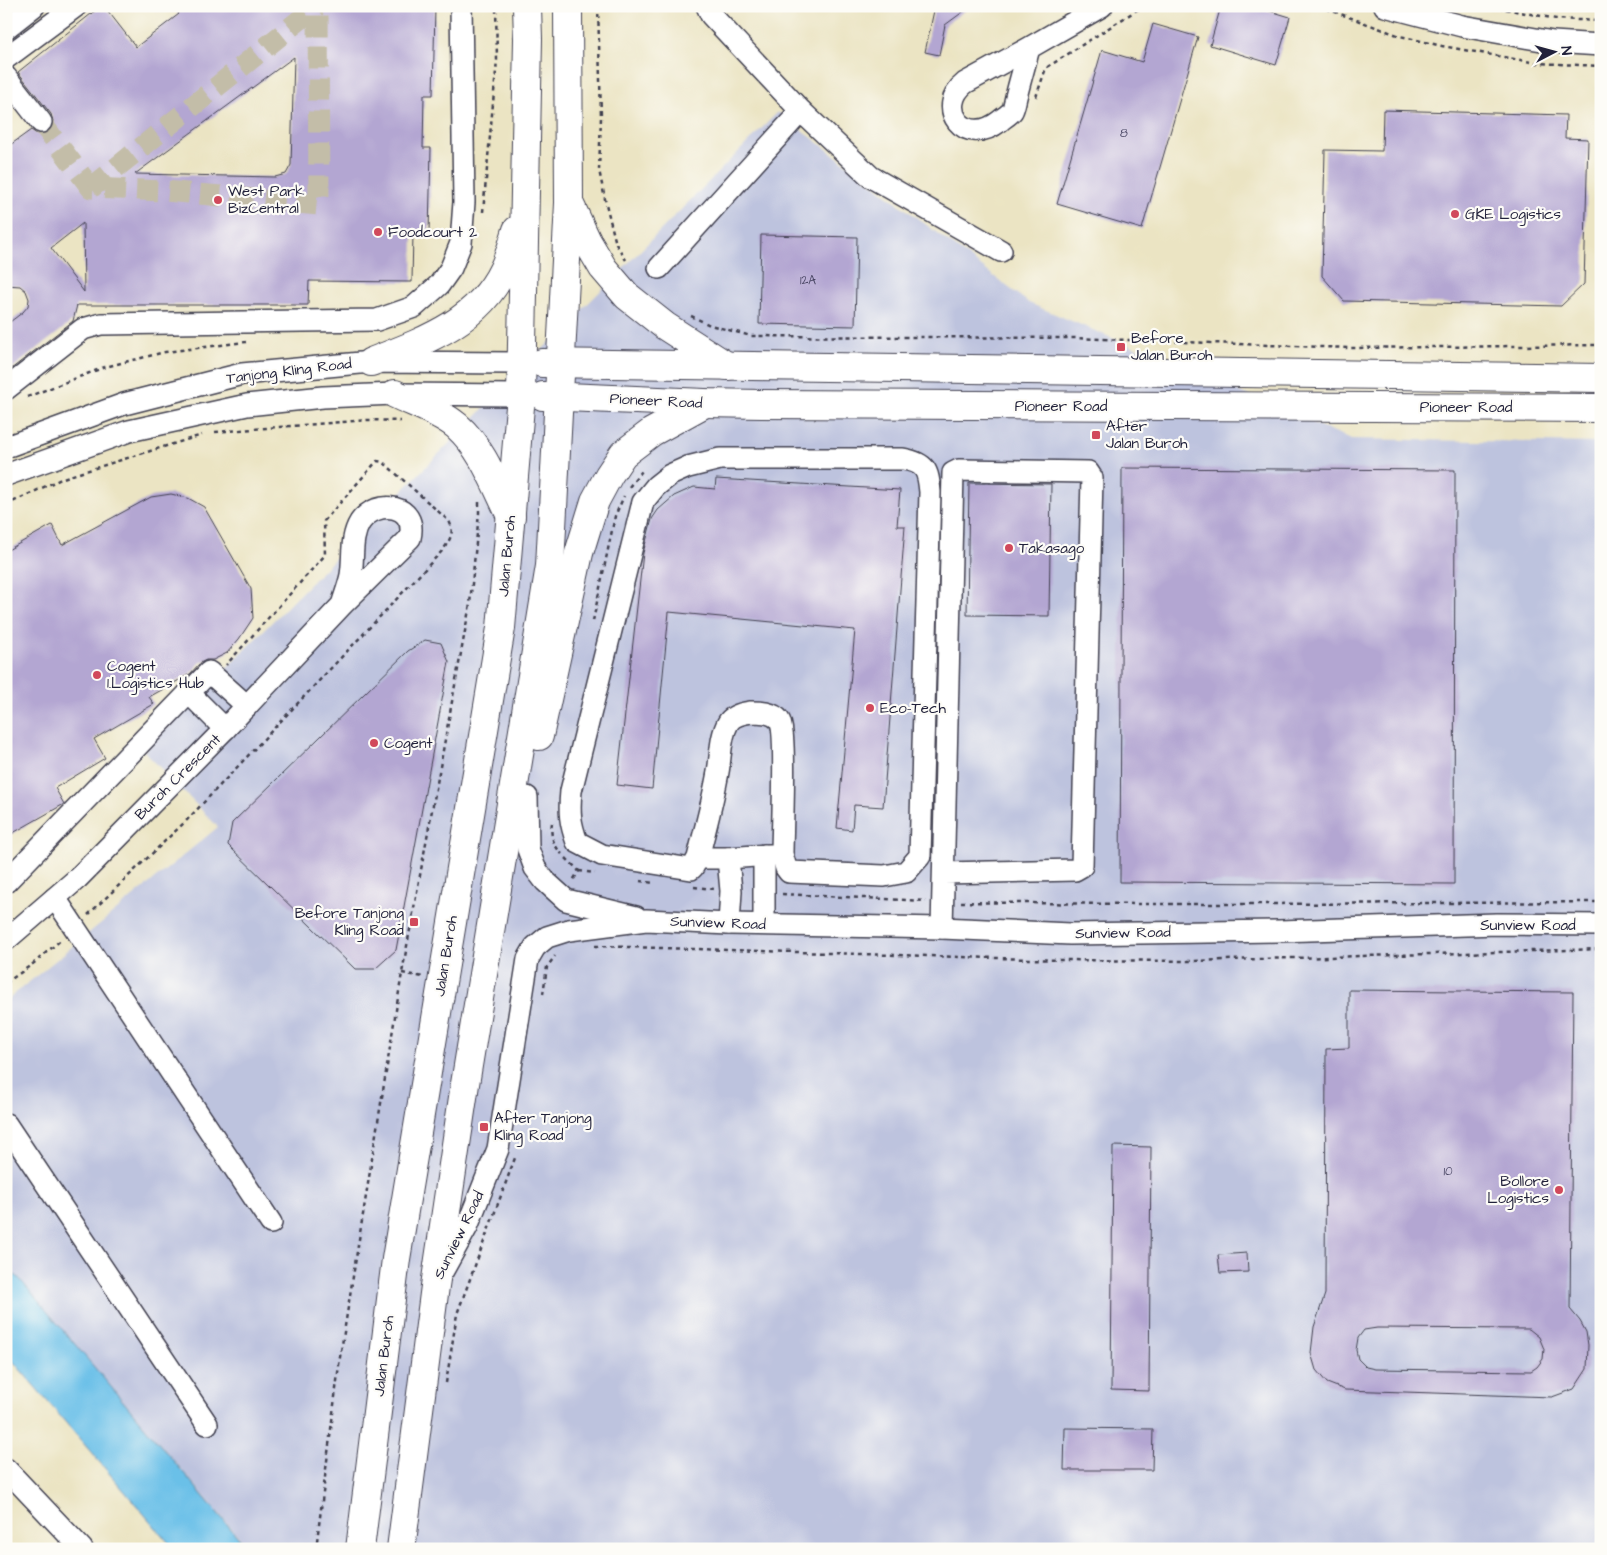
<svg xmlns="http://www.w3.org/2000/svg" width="1607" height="1555" viewBox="0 0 1607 1555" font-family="'Architects Daughter',sans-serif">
<rect width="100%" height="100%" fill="#fdfcf7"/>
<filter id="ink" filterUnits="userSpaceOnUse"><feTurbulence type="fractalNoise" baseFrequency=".02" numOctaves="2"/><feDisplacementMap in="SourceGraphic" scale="10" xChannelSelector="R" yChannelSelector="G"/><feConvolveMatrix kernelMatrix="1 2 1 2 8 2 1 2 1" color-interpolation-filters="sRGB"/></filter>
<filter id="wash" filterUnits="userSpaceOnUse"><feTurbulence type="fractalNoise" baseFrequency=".0096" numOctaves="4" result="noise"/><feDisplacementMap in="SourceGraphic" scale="20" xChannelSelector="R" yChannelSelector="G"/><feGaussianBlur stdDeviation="1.12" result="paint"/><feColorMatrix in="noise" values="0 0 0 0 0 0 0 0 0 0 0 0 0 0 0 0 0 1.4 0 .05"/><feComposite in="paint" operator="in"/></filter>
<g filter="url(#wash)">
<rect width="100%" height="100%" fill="#ebe4c3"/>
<path fill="#bdc3de" d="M778,112L1029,303L1351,439L1601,443V1549H249L18,1277L6,1271V1001L218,827L144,751Z"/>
<path fill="#6bc0e8" stroke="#467192" d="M6,1271L18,1277L248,1549H174L6,1353Z"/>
<g id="blocks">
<g fill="#b3a6d2" fill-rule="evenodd">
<path d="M101,6H104L136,47L179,14L173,6L435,8L433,95H424L423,148H431L429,233H413L412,282L309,281L308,305H77L73,321L6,373V325L23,312L28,306L29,299L26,291L20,286L6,285V148L31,130L37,134H42L48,132L52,127L53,121L51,114L18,72ZM294,57L291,165L286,174L275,177L135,174ZM83,223L84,292L51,248Z"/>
<path d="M935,6H971L945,25L939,55L925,52Z"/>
<path d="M1221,6H1254L1290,17L1276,65L1210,45Z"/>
<path d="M1153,24L1198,37L1142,229L1057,204L1102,50L1142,62Z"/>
<path d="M1383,110L1566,115L1565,138L1588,139L1584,284L1561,306L1344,301L1322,276L1325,150L1382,151Z"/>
<path d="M761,235L857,237L855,326L759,324Z"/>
<path d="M1122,468L1455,470L1454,884L1120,882Z"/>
<path d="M716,479L900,490L897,526H905L883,807L854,805L852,830L837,828L855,630L669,612L652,789L617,785L643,553L652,519L658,510L674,496L694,487L715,489Z"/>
<path d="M969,483L1051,484L1049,616L967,615Z"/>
<path d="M171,494L188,498L204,507L251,589L253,618L239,639L227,653L213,660H206L200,663L190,674L149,697L154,704L94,739L105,758L55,788L64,804L6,837V551L52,525L62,545L151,497Z"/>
<path d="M425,640L441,643L449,662L396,950L375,969H355L228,845L232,823L408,651Z"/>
<path d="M1349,990L1573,992L1570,1309L1580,1321L1586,1332L1588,1345L1587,1369L1574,1389L1552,1397L1345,1390L1327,1383L1316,1370L1311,1353L1314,1327L1325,1294L1326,1049L1349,1048ZM1377,1328L1529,1329L1539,1337L1544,1349L1543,1359L1537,1367L1531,1371L1375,1369L1366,1367L1358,1359L1356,1350L1358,1338L1364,1330Z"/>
<path d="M1113,1146L1151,1147L1149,1391L1111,1390Z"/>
<path d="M1247,1253L1248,1272L1220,1273L1218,1255Z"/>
<path d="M1065,1428L1153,1429L1152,1470H1064Z"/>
</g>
</g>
</g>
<g filter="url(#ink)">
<use href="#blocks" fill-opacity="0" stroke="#403f4f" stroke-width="1"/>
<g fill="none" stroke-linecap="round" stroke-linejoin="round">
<g stroke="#c3bda8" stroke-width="21" stroke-dasharray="21 11" stroke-linecap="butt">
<path d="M41,122L91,188L166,191L319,205L318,6"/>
<path d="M91,188L317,6"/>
</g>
<defs>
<g id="minor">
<path d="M707,6L711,15L801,111L871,177L1001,251"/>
<path d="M1385,6L1462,26L1553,42L1601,45"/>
<path d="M6,28L34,6"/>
<path d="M1029,48C1025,64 1020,81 1016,97C1015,101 1014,108 1012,111C1009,115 1003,118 1000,121C964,149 935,107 965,83L1029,48L1102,6"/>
<path d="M6,58L76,6"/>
<path d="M6,77L41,122"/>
<path d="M659,268L801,111"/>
<path d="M6,389L83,329L101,324L377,320L414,307L439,285L451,268L461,243L464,202L461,6"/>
<path d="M6,447L124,404L242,374L371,362L523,363"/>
<path d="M6,475L129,431L247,405L323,397L395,394L521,395"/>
<path d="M188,694L195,699L225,729"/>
<path d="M527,797L528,849L535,868L545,881L566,900L636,917"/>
<path d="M764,855V924"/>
<path d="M698,858H728L782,854L786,868L789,872L884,876L906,872L920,856L930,492C928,470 926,463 903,459H720L688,467L670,475L656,486L643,502L571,791C569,812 570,823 577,842L602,855L691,869L693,867L698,858C705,829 713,801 718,772C721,756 720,737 728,723C732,716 743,713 751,712C760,712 773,712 779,720C787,730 782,834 782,854"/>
<path d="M728,858L731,891L729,924"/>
<path d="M6,882L209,672L247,706"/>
<path d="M55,898L271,1223"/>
<path d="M942,928L953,473L959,470L1088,472L1092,478L1082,866L1075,870L944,873"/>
<path d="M6,940L78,878L225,729L342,605L410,538C418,504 377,498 360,522C350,538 354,558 351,575C349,585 345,595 342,605"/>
<path d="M6,1124L207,1424"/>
<path d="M441,1274L467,1227L498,1149L528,959L535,947L547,937L569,930L646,920L729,924L942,928L1070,934L1279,931L1497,924L1601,925"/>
<path d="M6,1469L82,1549"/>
</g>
<g id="major">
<path d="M571,207L587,241L603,268L627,296L665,326L727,366"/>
<path d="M371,362C422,342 478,323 503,270C509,258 513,243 517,230"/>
<path d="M542,363L1601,378"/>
<path d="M395,394C416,404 440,412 457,426C483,449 496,486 511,516"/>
<path d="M543,396L705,403L761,404L1601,408"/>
<path d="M539,736L579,553L595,501L609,475L623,454L652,432L705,403"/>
<path d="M360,1549L396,1259L501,628L521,395L528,39L527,6"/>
<path d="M401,1549L435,1286L465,1084L550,566L569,203L568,6"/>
</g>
</defs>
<use href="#minor" stroke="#403f4f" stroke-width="24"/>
<use href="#major" stroke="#403f4f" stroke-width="30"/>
<g stroke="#403f4f" stroke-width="2.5" stroke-dasharray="4 4" stroke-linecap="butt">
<path d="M598,6L601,117L599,170L606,204L616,244L626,260"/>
<path d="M1319,6L1400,36L1442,46L1537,63L1601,66"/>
<path d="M1490,6L1556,19L1601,21"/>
<path d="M1036,97L1046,68L1143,6"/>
<path d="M483,212L497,60L496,6"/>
<path d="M691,316L710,325L751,336L1073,338L1350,348L1601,345"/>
<path d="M27,397L105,367L165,352L246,342"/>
<path d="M215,432L368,420L401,421"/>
<path d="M629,487L642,471"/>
<path d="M6,505L63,478L202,435"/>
<path d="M593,621L615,516L624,496"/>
<path d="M552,823C550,835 553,845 562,854"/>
<path d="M566,858L579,871L572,882"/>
<path d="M579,871L595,873"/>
<path d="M640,881L654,883"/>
<path d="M694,887L714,889"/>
<path d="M782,894L926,901"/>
<path d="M961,902C1174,906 1388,903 1601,902"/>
<path d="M88,915L188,819L443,550C450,540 455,532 449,521L383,462L377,461L324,521L325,555L226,665"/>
<path d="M595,946L1062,960L1192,961L1601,949"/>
<path d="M402,973L423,977"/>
<path d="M6,983L34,963L62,939"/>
<path d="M543,994L547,967L555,956"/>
<path d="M446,1383L457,1314L515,1158"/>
<path d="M6,1541L11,1549"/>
<path d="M316,1549L340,1357L402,973L470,604L479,513V499"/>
</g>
<use href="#minor" stroke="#fff" stroke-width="21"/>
<use href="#major" stroke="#fff" stroke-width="28"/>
</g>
</g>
<g fill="#d1495b" stroke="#fdfcf7" stroke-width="2">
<circle cx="218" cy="200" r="5"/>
<circle cx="1455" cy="214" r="5"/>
<circle cx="378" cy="232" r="5"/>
<rect x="1116" y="342" width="10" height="10" rx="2.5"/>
<rect x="1091" y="430" width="10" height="10" rx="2.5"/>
<circle cx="1009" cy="548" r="5"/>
<circle cx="97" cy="675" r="5"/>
<circle cx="870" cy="708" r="5"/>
<circle cx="374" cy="743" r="5"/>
<rect x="409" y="917" width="10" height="10" rx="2.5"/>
<rect x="479" y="1122" width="10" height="10" rx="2.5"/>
<circle cx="1559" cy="1190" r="5"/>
</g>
<g text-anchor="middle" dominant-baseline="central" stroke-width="4.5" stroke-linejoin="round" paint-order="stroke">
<g font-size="12" fill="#464361">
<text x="1124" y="133">8</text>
<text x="808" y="280">12A</text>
<text x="1448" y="1171">10</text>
</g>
<g font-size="15" fill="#22223b" stroke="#fdfcf7" text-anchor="start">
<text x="228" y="191">West Park<tspan x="228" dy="17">BizCentral</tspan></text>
<text x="1465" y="214">GKE Logistics</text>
<text x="388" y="232">Foodcourt 2</text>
<text x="1131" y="338">Before<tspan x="1131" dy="17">Jalan Buroh</tspan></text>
<text x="1106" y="426">After<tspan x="1106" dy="17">Jalan Buroh</tspan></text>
<text x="1019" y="548">Takasago</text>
<text x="107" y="666">Cogent<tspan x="107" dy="17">1.Logistics Hub</tspan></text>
<text x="880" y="708">Eco-Tech</text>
<text x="384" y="743">Cogent</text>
<text x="404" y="913" text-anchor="end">Before Tanjong<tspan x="404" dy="17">Kling Road</tspan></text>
<text x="494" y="1118">After Tanjong<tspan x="494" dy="17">Kling Road</tspan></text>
<text x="1549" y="1181" text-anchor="end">Bollore<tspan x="1549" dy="17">Logistics</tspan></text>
</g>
<g font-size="15" fill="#22223b" stroke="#fdfcf7">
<text transform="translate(289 371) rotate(-7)">Tanjong Kling Road</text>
<text transform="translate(656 401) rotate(3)">Pioneer Road</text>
<text x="1061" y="406">Pioneer Road</text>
<text x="1466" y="407">Pioneer Road</text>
<text transform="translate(507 556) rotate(-85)">Jalan Buroh</text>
<text transform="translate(178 777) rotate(-45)">Buroh Crescent</text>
<text transform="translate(718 923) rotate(2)">Sunview Road</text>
<text x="1528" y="925">Sunview Road</text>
<text transform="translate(1123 933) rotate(-1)">Sunview Road</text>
<text transform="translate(446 956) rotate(-81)">Jalan Buroh</text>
<text transform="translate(459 1235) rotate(-64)">Sunview Road</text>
<text transform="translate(384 1356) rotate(-83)">Jalan Buroh</text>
</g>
</g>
<rect width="1607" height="1555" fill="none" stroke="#fdfcf7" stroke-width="25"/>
<g transform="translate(1554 52) rotate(84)" stroke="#fdfcf7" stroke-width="4" paint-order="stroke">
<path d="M0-4L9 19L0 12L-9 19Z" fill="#22223b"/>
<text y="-8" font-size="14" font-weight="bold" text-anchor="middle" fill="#22223b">N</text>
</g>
</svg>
